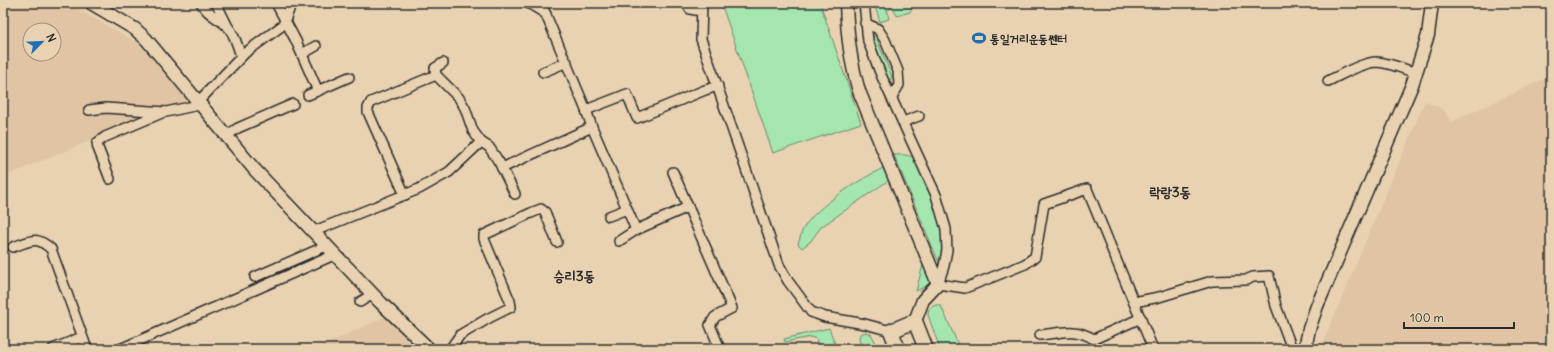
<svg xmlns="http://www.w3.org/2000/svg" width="1554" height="352" viewBox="0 0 1554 352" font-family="Delius,'Poor Story',sans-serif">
<rect width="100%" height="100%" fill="#e8d2b1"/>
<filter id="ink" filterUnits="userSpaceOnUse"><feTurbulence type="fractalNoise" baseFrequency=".025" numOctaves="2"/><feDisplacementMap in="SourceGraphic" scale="8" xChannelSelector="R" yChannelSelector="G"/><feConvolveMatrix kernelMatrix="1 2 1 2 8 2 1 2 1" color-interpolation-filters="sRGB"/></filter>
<g filter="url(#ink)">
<g fill="#e0c4a4" fill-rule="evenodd">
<path d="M3,3H67L138,43L187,100L3,177ZM30,30H54V54H30Z"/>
<path d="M1551,76V349H1321L1322,345L1425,101L1444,110L1451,122Z"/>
<path d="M385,317L420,349H315Z"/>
</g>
<g fill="#a5e6af" stroke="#68886d">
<path d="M721,3H820L861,123L773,153Z"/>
<path d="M874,3H915L910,12L897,16L893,8L887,10L889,19L880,22Z"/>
<path d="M874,36L876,37L892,77L890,80L888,79L872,39Z"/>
<path d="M894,155C900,155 906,154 912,157C926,165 941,218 942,234C943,244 941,255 940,265Z"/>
<path d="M883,168L889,180L821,227L810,242L802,248L798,244C800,239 801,233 803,229C816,206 859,180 883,168Z"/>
<path d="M924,261L930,284L916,291Z"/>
<path d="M936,305H940L942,308L960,349H940L928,315C928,309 930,307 936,305Z"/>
<path d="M829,328L837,349H820L816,339L811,337L785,342L784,339Z"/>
<path d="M866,332L871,334L879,349H862L859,339L860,334Z"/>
</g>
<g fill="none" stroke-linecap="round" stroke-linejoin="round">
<defs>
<g id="minor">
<path d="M201,3C207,14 218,18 227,26C233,31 239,49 241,57"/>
<path d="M216,3L227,25"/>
<path d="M276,3L296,41L318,91"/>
<path d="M528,3L546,14"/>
<path d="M541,3L586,110L627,94L637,118L705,90L718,86"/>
<path d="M686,3L690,9L701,11"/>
<path d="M702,3L701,39L779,265L788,281L811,312L825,317L865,324L891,331"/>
<path d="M864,3L868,41L881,75L936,195L946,229L947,250L944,266L938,284L965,288L1025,264L1035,257L1044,204L1087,189L1153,349"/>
<path d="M865,23L878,29L885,40L898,71L899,85L892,97"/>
<path d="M302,54L316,46"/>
<path d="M543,72L567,62"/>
<path d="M436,75L435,68L443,63"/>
<path d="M1328,81C1341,75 1363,62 1377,62C1390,63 1404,69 1416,73"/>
<path d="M308,95L349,77"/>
<path d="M89,110L106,108L166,112L194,106L245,53L283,25L289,10L290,3"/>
<path d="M586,110L592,127L636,230"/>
<path d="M903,122L919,116"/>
<path d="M226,136L238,128L293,104"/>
<path d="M502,168L592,127"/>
<path d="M673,172L732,308L715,317L710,325L720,349"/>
<path d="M110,179L98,148L97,143L105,137L164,112"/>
<path d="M405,195L368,112V108L371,102L436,75L459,98L465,108L473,131L481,142L489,147L499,162L515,194"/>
<path d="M609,216L627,209"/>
<path d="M312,232L419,189L449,172L481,142"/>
<path d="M619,241L636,230L688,207"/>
<path d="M13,247C31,241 36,235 51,249L87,349"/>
<path d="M255,277L326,246"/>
<path d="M360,302L373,294"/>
<path d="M1134,302L1159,297L1212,281L1246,280L1253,277L1269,276L1276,306L1292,349"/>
<path d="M1040,335C1063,333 1073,327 1094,339L1141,318"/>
<path d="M53,349L82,337"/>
<path d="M120,349L334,255"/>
<path d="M450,349L460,335L489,318L511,307L510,301L484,239V235L531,213L541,209L545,212L557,242"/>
</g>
<g id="secondary">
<path d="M91,3L135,29L146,39L254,169L381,303L429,349"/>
<path d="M846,3C847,34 850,61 859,91L938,284L923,300L915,321"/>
<path d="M1305,349L1309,329L1317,306L1412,85L1428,35L1432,3"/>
</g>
<path id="primary" d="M898,349L891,331L915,321L926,349"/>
</defs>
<use href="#minor" stroke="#2b2b2b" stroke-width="12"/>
<use href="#secondary" stroke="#2b2b2b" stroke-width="15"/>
<use href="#primary" stroke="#2b2b2b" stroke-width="17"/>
<use href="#minor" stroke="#e8d2b1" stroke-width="9"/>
<use href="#secondary" stroke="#e8d2b1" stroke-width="12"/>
<use href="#primary" stroke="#e8d2b1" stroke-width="14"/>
</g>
</g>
<defs>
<symbol id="stadium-bare" viewBox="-9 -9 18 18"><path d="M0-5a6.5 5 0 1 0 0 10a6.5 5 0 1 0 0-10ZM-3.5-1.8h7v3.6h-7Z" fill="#1f6fb2" stroke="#e8d2b1" stroke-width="2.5" paint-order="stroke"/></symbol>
</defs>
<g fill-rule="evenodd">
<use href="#stadium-bare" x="969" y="28" width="20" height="20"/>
</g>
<g text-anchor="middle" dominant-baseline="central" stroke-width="3" stroke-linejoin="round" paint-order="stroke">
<g font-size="12" font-weight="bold" fill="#2b2b2b" stroke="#e8d2b1" text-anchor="start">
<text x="990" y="38">통일거리운동쎈터</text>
</g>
<g font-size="14" font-weight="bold" fill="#2b2b2b" stroke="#e8d2b1">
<text x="1170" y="192">락랑3동</text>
<text x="574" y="276">승리3동</text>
</g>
</g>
<rect width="1554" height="352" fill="none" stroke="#e8d2b1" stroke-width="16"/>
<rect x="8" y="8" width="1538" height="336" fill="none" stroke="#2b2b2b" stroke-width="1.5" filter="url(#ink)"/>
<g transform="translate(42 42) rotate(66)"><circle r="19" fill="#e8d2b1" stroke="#9c8f7b"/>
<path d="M0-3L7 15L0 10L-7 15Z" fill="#1f6fb2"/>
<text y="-6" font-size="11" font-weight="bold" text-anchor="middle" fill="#2b2b2b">N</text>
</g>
<path d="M1404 322v6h110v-6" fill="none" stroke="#2b2b2b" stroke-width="2"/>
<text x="1410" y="322" font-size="12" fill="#2b2b2b" stroke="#e8d2b1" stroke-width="3" paint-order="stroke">100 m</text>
</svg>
